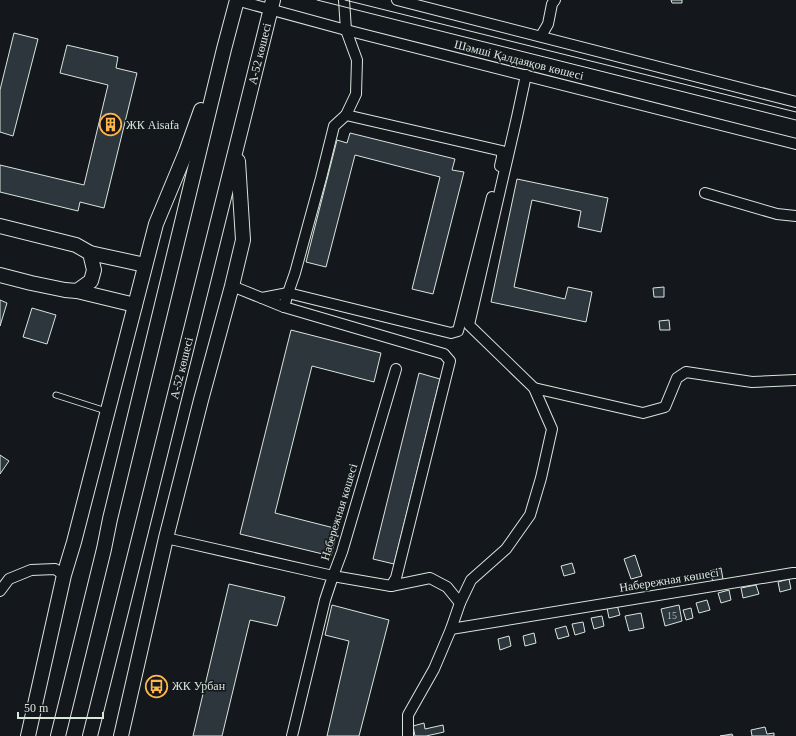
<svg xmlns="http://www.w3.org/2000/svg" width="796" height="736" viewBox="0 0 796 736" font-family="'Times New Roman',serif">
<rect width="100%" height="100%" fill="#14181c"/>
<g fill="#2c363c" stroke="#d8e6dc">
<path d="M671,0H682V3H672Z"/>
<path d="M14,33L38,39L13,136L0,132V90Z"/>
<path d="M67,45L118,57L116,68L137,73L104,208L80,202L78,211L0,192V165L84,185L108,85L60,73Z"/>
<path d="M350,133L455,159L452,170L464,172L433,294L412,289L440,177L355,155L326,267L306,262L337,140L347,143Z"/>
<path d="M517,179L608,198L601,232L578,227L581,211L532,200L514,287L565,299L568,287L592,292L586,322L491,302Z"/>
<path d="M664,287V297H654L653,288Z"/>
<path d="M0,300L7,303L0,326Z"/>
<path d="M32,308L56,315L47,344L23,337Z"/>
<path d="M669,320L670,330H660L659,321Z"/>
<path d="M291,330L381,353L374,382L312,366L275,513L338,529L331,556L240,534Z"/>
<path d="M419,373L440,379L394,564L373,559Z"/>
<path d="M0,455L9,461L0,474Z"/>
<path d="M635,555L642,576L631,579L624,559Z"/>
<path d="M572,563L575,573L564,576L561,566Z"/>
<path d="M721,568L723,579L713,582L710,571Z"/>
<path d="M789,579L791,589L780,592L778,582Z"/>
<path d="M229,584L285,597L277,626L250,620L222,736H193Z"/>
<path d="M756,585L759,594L743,598L741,588Z"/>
<path d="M729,590L731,600L721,603L718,593Z"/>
<path d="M707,600L710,610L699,613L696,603Z"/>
<path d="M332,605L389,620L359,736H327L349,641L325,635Z"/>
<path d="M617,605L620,615L609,618L607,608Z"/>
<path d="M679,605L682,621L665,626L661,609Z"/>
<path d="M691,608L693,618L686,620L683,610Z"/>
<path d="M641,613L644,628L629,631L625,616Z"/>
<path d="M602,616L604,626L594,629L591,618Z"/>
<path d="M583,622L585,632L575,635L572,624Z"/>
<path d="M566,626L569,636L558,639L555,629Z"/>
<path d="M534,633L536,643L525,646L523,636Z"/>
<path d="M509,636L511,646L500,650L498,639Z"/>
<path d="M424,723L425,729L443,725L444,732L426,736H415L413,726Z"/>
<path d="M765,727L767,734L774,733V736H752L751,730Z"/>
<path d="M732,734L733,736H720Z"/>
</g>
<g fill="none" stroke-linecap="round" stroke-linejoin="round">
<defs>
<path id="lane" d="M56,395L106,411"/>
<g id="street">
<path d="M236,0L346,30L796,144"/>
<path d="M397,0L796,102"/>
<path d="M541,36L548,24L552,4L555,0"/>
<path d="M346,115L502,151V157L500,166"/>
<path d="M705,193L777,214L796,216"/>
<path d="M232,286L284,307L288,293L295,273L321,178L334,126L346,115L356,94L357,60L346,30L344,0"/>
<path d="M262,298L288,293L451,333L458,331L492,197"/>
<path d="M284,307L444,354L450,361L396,578L391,586"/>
<path d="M396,369L342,552L333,576L391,586L430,578L447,587L460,603"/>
<path d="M534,388L643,413L665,407L677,378L686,372L752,382L796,380"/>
<path d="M166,538L333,576L325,600L292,736"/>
<path d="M0,591L9,579L31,570L55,569L64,575"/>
<path d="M451,629L793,573H796"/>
<path d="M408,736V715L434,669L451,629L460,603L471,580L506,549L530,515L541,478L552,429L534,388L469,325L517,117L526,75"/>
</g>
<g id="secondary">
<path d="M0,226L76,245L90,253L145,265"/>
<path d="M0,275L31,283L65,290L77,291L135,305"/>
<path d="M77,291L91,281L94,270L90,253"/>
<path d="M28,736L64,575L74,542L156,224L186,152L201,110"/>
<path d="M58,736L104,549L110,519L224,49L237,0"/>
<path id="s1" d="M90,736L273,0"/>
<path d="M121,736L166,538L201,400L232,286L243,240L238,161"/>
</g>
</defs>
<use href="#lane" stroke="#d8e6dc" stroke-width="7"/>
<use href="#street" stroke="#d8e6dc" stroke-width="12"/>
<use href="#secondary" stroke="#d8e6dc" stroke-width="16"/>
<use href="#lane" stroke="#14181c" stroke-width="5"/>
<use href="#street" stroke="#14181c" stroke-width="10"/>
<use href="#secondary" stroke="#14181c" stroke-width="14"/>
<g stroke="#d8e6dc" stroke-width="1">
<path d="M317,0L796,120"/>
<path d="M345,0L796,112"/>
</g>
</g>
<defs>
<symbol id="building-ring" viewBox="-11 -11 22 22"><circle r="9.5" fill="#14181c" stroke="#ffb74d" stroke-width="1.5"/><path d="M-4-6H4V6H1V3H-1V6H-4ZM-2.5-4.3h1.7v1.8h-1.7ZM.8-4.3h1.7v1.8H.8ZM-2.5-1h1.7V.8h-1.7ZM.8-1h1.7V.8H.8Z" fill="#ffb74d"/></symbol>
<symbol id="bus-ring" viewBox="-11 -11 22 22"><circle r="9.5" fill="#14181c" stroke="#ffb74d" stroke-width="1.5"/><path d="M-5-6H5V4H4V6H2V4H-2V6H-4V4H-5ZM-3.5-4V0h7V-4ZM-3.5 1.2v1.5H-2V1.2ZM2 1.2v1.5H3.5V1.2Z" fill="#ffb74d"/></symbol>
</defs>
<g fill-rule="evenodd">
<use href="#building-ring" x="98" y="112" width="25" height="25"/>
<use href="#bus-ring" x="144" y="674" width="25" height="25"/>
</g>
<g text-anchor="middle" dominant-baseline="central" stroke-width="3" stroke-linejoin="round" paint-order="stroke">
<g font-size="10" fill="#adbab4">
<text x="672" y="615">15</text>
</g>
<g font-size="12" fill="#d8e6dc" stroke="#14181c">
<text stroke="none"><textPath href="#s1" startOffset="703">А-52 көшесі</textPath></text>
<text transform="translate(519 60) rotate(14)">Шәмші Қалдаяқов көшесі</text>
<text stroke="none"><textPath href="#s1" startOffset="379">А-52 көшесі</textPath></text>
<text transform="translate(339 512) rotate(-73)">Набережная көшесі</text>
<text transform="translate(669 580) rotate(-9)">Набережная көшесі</text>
</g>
<g font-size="12" fill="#d8e6dc" stroke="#14181c" text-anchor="start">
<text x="126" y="125">ЖК Aisafa</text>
<text x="172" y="686">ЖК Урбан</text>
</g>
</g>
<path d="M18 712v6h85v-6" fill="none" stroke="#d8e6dc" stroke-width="2"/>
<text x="24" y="712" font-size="12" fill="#d8e6dc" stroke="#14181c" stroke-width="3" paint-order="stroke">50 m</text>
</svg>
